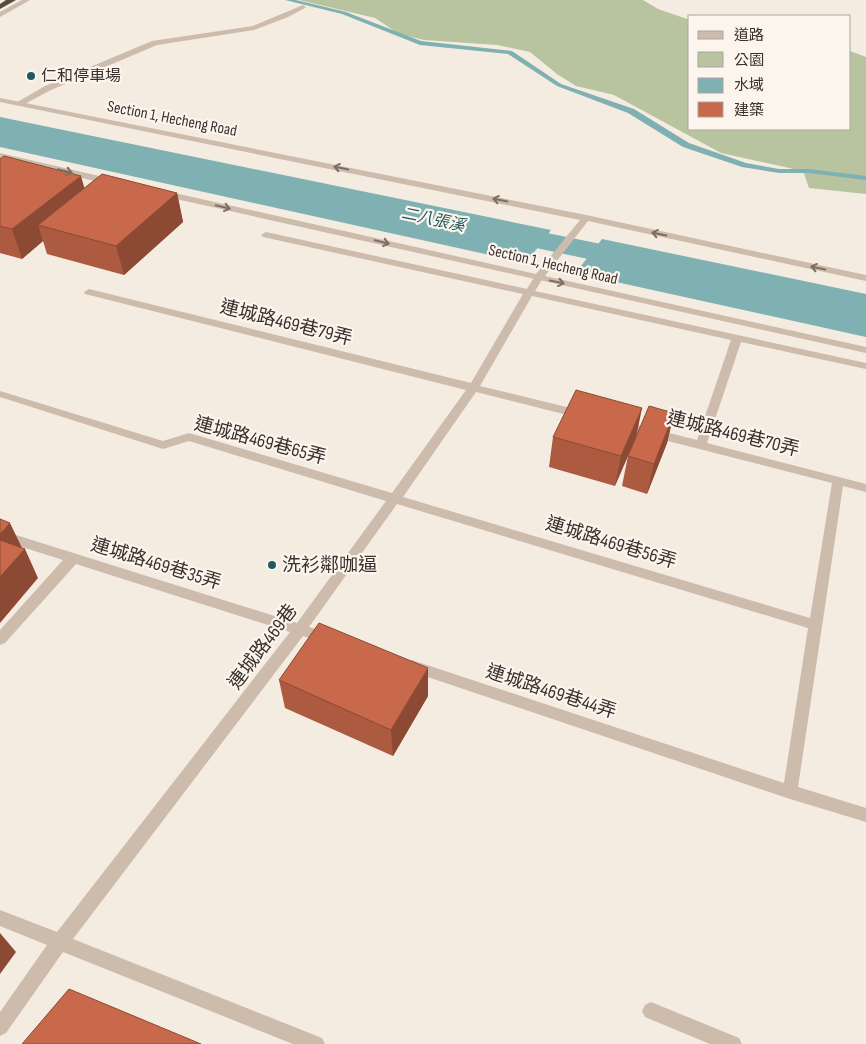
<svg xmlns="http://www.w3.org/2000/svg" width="866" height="1044" viewBox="0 0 866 1044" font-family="'Sofia Sans Condensed','Noto Sans TC',sans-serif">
<rect width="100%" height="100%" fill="#f4ebe1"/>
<path fill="#b8c4a0" d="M299,0H643L658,9L690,20V129H850V51L866,57V194L809,188L803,171L721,153L614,95L576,86L557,74L530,52L497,45L424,40L399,34L375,18Z"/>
<g fill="#7fb0b2">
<path d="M0,117L551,230L526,263L0,147Z"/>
<path d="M602,239L866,294V337L598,278L577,271Z"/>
</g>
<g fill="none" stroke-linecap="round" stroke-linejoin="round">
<path fill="#7fb0b2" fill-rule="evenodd" d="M285,0H296L346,12L421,41L512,51L561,84L634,109L689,143L746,163L779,169H809L866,176V180L809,173H779L742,167L683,147L628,113L557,86L508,54L420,45L342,14Z"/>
<path fill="#7fb0b2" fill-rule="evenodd" d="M489,221L645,253L656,255L660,262L656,269L645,271L479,236L474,230L479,224Z"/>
<g fill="#cdbbac" fill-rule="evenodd">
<path d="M303,5L306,7L305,8L288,17L254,30L157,45L51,90L21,106L14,104L45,86L152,41L253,26Z"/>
<path d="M266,232L527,289L535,276L538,275L543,278L535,291L866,363V369L741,342L707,443L866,484V492L843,486L798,787L866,808V822L790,799L407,670L405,666L407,662L412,660L784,783L808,628L397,504L309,627L332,634L334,638L332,642L327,644L303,636L73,939L322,1038L325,1044H293L63,952L6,1033L0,1036V1012L47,945L0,926V910L57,932L290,632L76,564L5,643L0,645V630L63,560L0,540V530L297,623L386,501L189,441L163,449L0,397V391L163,441L189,433L392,493L466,390L85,294L84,292L89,289L471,383L523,294L263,237L261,235ZM532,296L731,340L697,440L621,421L615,425L621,429L832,483L810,618L403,497L476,392L583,419L587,418L589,415L587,412L480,386Z"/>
<path d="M651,1002L739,1038L742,1044H710L645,1017L642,1011L645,1005Z"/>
</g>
<g fill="#cdbbac" fill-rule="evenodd">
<path d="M22,0H30L0,17V12Z"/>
<path d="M0,98L586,215L866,275V281L588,221L545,276L866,347V353L158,195V191L161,190L536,274L580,220L0,102Z"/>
<path d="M0,153L112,179L116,182L112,185L0,159Z"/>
</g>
<path fill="#5c4a42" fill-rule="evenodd" d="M6,0H16L0,9V4Z"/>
</g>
<g fill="#ac5a40">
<path d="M0,159L85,188L177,193L183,222L124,275L47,254L43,241L22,259L0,253Z"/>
<path d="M642,408L615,486L549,467L553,437Z"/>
<path d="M674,413L667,443L647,494L622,486L628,456Z"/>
<path d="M279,680L428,696L393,756L285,708Z"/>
</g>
<g fill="#8c4a34">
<path d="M81,176L89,204L38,225L43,241L22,259L12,229Z"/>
<path d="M177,193L183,222L124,275L116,246Z"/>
<path d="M642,408L636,438L615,486L621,456Z"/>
<path d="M674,413L667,443L647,494L654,464Z"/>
<path d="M10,523L23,550L25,549L38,578L0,623V534Z"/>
<path d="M428,668V696L393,756L391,730Z"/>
<path d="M0,933L16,952L0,974Z"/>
</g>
<g fill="#c8694b" stroke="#8c4a34">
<path d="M4,156L81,176L12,229L0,226V159Z"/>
<path d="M102,174L177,193L116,246L38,225Z"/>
<path d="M576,390L642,408L621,456L553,437Z"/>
<path d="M649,406L674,413L654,464L628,456Z"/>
<path d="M0,519L10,523L0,534Z"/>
<path d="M0,540L25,549L0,577Z"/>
<path d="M319,623L428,668L391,730L279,680Z"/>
<path d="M69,989L201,1044H22Z"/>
</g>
<defs><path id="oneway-shaft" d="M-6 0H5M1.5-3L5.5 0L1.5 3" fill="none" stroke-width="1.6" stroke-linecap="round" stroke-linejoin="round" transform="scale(1.25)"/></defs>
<g stroke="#7d6f65">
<use href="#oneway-shaft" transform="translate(341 168) rotate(-168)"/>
<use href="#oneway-shaft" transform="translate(65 171) rotate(13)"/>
<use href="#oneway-shaft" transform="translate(500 200) rotate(-168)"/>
<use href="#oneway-shaft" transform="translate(223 207) rotate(13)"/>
<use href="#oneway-shaft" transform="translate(659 234) rotate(-168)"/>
<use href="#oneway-shaft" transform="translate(382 242) rotate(13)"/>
<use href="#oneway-shaft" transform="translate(818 268) rotate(-168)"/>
<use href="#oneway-shaft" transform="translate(557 282) rotate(12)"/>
</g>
<g fill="#1f5a5e" stroke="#fbf5ee" stroke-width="2">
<circle cx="31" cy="76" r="5"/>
<circle cx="272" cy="565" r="5"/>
</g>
<g text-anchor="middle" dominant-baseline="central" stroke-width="4.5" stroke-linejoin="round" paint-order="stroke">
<g font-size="16" fill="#3b302b" stroke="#fbf5ee" text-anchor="start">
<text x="41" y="76">仁和停車場</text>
</g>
<g font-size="16" fill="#3b302b" stroke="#fbf5ee">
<text transform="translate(172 119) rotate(11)">Section 1, Hecheng Road</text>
<text transform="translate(553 265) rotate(13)">Section 1, Hecheng Road</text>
</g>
<g font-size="16" font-style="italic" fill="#1f5a5e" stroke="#fbf5ee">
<text transform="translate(433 220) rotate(12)">二八張溪</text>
</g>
<g font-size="19" fill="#3b302b" stroke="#fbf5ee">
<text transform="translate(286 323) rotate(14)">連城路469巷79弄</text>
<text transform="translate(733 434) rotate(14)">連城路469巷70弄</text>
<text transform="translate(260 441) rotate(15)">連城路469巷65弄</text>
<text transform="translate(611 543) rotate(17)">連城路469巷56弄</text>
<text transform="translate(156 564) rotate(17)">連城路469巷35弄</text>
<text transform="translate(263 647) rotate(-53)">連城路469巷</text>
<text transform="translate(551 692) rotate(18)">連城路469巷44弄</text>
</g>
<g font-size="19" fill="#3b302b" stroke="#fbf5ee" text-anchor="start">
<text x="282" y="565">洗衫鄰咖逼</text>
</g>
</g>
<rect x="688" y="15" width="162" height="115" fill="#fbf5ee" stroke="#aea6a0"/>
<rect x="698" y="31" width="25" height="8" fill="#cdbbac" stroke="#aea6a0"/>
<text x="734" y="40" font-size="15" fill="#3b302b">道路</text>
<rect x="698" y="52" width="25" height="15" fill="#b8c4a0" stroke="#aea6a0"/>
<text x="734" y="65" font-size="15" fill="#3b302b">公園</text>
<rect x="698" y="78" width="25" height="15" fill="#7fb0b2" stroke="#aea6a0"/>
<text x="734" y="90" font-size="15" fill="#3b302b">水域</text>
<rect x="698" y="102" width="25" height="15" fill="#c8694b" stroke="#aea6a0"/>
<text x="734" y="115" font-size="15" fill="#3b302b">建築</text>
</svg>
